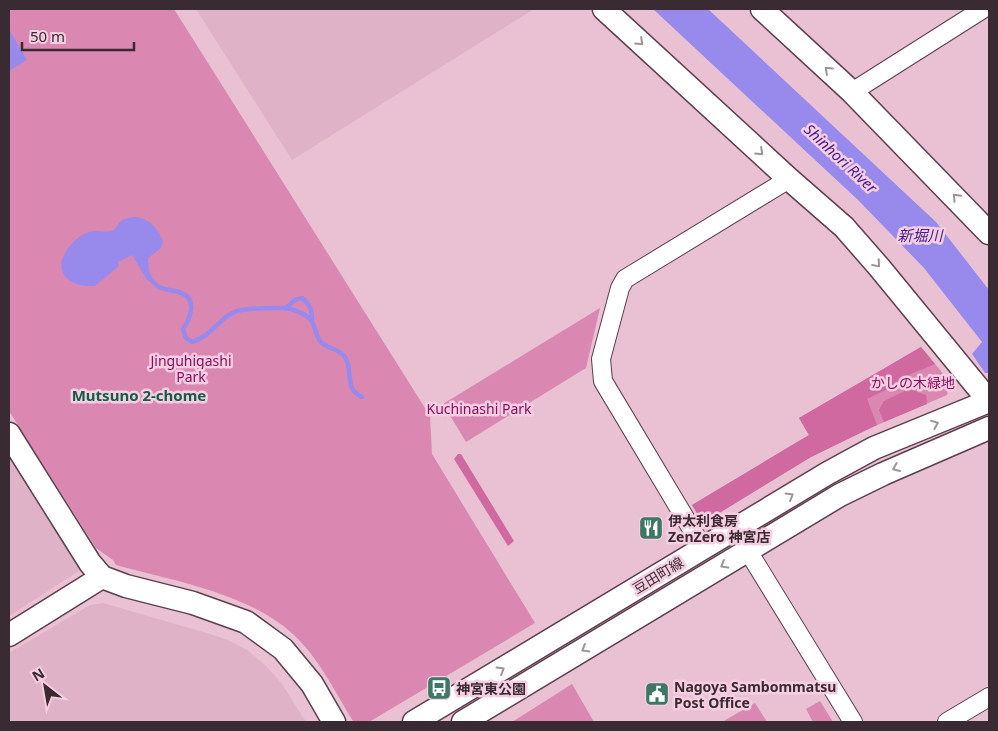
<svg xmlns="http://www.w3.org/2000/svg" width="998" height="731" viewBox="0 0 998 731" font-family="'Noto Sans','Noto Sans JP',sans-serif">
<rect width="100%" height="100%" fill="#e9c1d3"/>
<g fill="#e0b2c8">
<path d="M196,9H534L292,160Z"/>
<path d="M9,453L82,569L9,616Z"/>
<path d="M103,603L210,634L228,640L247,650L265,665L282,684L306,722H9V653L90,605Z"/>
</g>
<g fill="#da87b1">
<path d="M9,9H174L430,416L432,454L535,623L369,722L353,721C336,694 321,662 298,639C254,594 174,581 116,565L113,560L96,548L9,411Z"/>
<path d="M600,308L586,368L466,442L443,404Z"/>
<path d="M921,347L950,382L947,395L861,432L811,457L775,478L708,520L700,518L692,505L809,435L799,418Z"/>
<path d="M572,684L594,722H512Z"/>
<path d="M820,701L833,722H813L806,709Z"/>
<path d="M755,703L767,722H722Z"/>
</g>
<g fill="#cf699f">
<path d="M921,347L935,364L906,376V380L867,399L877,425L811,457L708,520L700,518L692,505L809,435L799,418Z"/>
<path d="M909,389L926,395L927,404L884,422L879,410L884,401Z"/>
<path d="M458,454H461L514,541L508,546L454,459Z"/>
</g>
<g fill="#988aec">
<path d="M653,9H708L936,222L989,290V373H985L972,354L982,342L924,268L858,200Z"/>
<path d="M10,31L27,60L9,71V32Z"/>
<path d="M133,217C148,217 157,227 163,241L161,248L148,258L149,271L152,277L147,280L132,255L118,262L119,266L95,286C87,286 79,286 72,282C49,269 68,243 84,234C94,228 101,233 111,231C116,230 116,227 119,223C123,219 127,218 133,217Z"/>
</g>
<g fill="none" stroke-linecap="round" stroke-linejoin="round">
<g stroke="#988aec" stroke-width="4.5">
<path d="M150,279C153,281 156,285 159,287C165,290 173,290 179,292C198,298 191,317 183,329L186,338L192,342C209,337 217,322 232,313C243,307 272,308 285,308C293,309 304,313 310,319C316,325 315,337 322,343C329,349 339,349 345,357C354,371 343,389 362,397"/>
<path d="M286,308L295,300L302,298C310,304 312,310 312,320"/>
</g>
<defs>
<g id="minor">
<path d="M852,92L983,9"/>
<path d="M703,548L603,381L601,359L620,288L625,279L789,179"/>
<path d="M748,551L853,722"/>
<path d="M947,722L989,697"/>
</g>
<g id="tertiary">
<path d="M604,9L789,179L844,227L879,267L989,401"/>
<path d="M762,9L852,92L989,233"/>
<path d="M9,434L90,563L102,577L126,586L193,603L246,622L283,649L312,684L334,722"/>
<path d="M9,635L102,577"/>
<path d="M414,722L828,473L874,448L989,401"/>
<path d="M463,722L840,495L883,474L989,428"/>
</g>
</defs>
<use href="#minor" stroke="#5e3e4e" stroke-width="20"/>
<use href="#tertiary" stroke="#5e3e4e" stroke-width="25"/>
<use href="#minor" stroke="#fff" stroke-width="18"/>
<use href="#tertiary" stroke="#fff" stroke-width="22"/>
</g>
<defs><path id="oneway-chevron" d="M-2-3.5L2.5 0L-2 3.5" fill="none" stroke-width="1.6" stroke-linecap="round" stroke-linejoin="round" transform="scale(1.25)"/></defs>
<g stroke="#9c9598">
<use href="#oneway-chevron" transform="translate(640 42) rotate(43)"/>
<use href="#oneway-chevron" transform="translate(828 70) rotate(-137)"/>
<use href="#oneway-chevron" transform="translate(760 152) rotate(43)"/>
<use href="#oneway-chevron" transform="translate(956 197) rotate(-134)"/>
<use href="#oneway-chevron" transform="translate(877 264) rotate(49)"/>
<use href="#oneway-chevron" transform="translate(935 424) rotate(-22)"/>
<use href="#oneway-chevron" transform="translate(896 468) rotate(157)"/>
<use href="#oneway-chevron" transform="translate(790 496) rotate(-31)"/>
<use href="#oneway-chevron" transform="translate(724 565) rotate(149)"/>
<use href="#oneway-chevron" transform="translate(585 649) rotate(149)"/>
<use href="#oneway-chevron" transform="translate(501 670) rotate(-31)"/>
</g>
<defs>
<symbol id="restaurant-square" viewBox="-11 -11 22 22"><rect x="-9" y="-9" width="18" height="18" rx="4" fill="#3c7863" stroke="#f6cee1"/><path d="M-5-6h1v4h1v-4h1v4h1v-4h1v5L-1.5 .5V6h-2V.5L-5-1ZM5-6V6H3V1.5H1.5Q1.5-4 5-6Z" fill="#fff"/></symbol>
<symbol id="bus-square" viewBox="-11 -11 22 22"><rect x="-9" y="-9" width="18" height="18" rx="4" fill="#3c7863" stroke="#f6cee1"/><path d="M-5-6H5V4H4V6H2V4H-2V6H-4V4H-5ZM-3.5-4V0h7V-4ZM-3.5 1.2v1.5H-2V1.2ZM2 1.2v1.5H3.5V1.2Z" fill="#fff"/></symbol>
<symbol id="civic-square" viewBox="-11 -11 22 22"><rect x="-9" y="-9" width="18" height="18" rx="4" fill="#3c7863" stroke="#f6cee1"/><path d="M-.6-6.5H3V-4.5H.6V-3L4-1V1h2V6H-6V1h2V-1L-.6-3ZM-1.2 2.5V6h2.4V2.5Z" fill="#fff"/></symbol>
</defs>
<g fill-rule="evenodd">
<use href="#restaurant-square" x="637" y="514" width="28" height="28"/>
<use href="#bus-square" x="425" y="674" width="28" height="28"/>
<use href="#civic-square" x="643" y="680" width="28" height="28"/>
</g>
<g text-anchor="middle" dominant-baseline="central" stroke-width="5" stroke-linejoin="round" paint-order="stroke">
<g font-size="14" fill="#8d0e5f" stroke="#f6cee1">
<text x="191" y="360">Jinguhigashi<tspan x="191" dy="16">Park</tspan></text>
<text x="913" y="382">かしの木緑地</text>
<text x="479" y="408">Kuchinashi Park</text>
</g>
<g font-size="14" font-weight="bold" fill="#3a2b32" stroke="#f6cee1" text-anchor="start">
<text x="668" y="520">伊太利食房<tspan x="668" dy="16">ZenZero 神宮店</tspan></text>
<text x="674" y="686">Nagoya Sambommatsu<tspan x="674" dy="16">Post Office</tspan></text>
<text x="456" y="688">神宮東公園</text>
</g>
<g font-size="14" fill="#3a2b32" stroke="#f6cee1">
<text transform="translate(658 575) rotate(-31)">豆田町線</text>
</g>
<g font-size="15" font-style="italic" fill="#401c8e" stroke="#f6cee1">
<text transform="translate(841 158) rotate(43)">Shinhori River</text>
<text x="920" y="235">新堀川</text>
</g>
<g font-size="15" font-weight="bold" fill="#105d48" stroke="#f6cee1">
<text x="139" y="395">Mutsuno 2-chome</text>
</g>
</g>
<rect width="998" height="731" fill="none" stroke="#3a2b32" stroke-width="20"/>
<g transform="translate(45 686) rotate(329)" stroke="#f6cee1" stroke-width="4" paint-order="stroke">
<path d="M0-4L9 19L0 12L-9 19Z" fill="#3a2b32"/>
<text y="-8" font-size="14" font-weight="bold" text-anchor="middle" fill="#3a2b32">N</text>
</g>
<path d="M22 42v8h112v-8" fill="none" stroke="#3a2b32" stroke-width="2.5"/>
<text x="30" y="42" font-size="15" fill="#3a2b32" stroke="#f6cee1" stroke-width="4" paint-order="stroke">50 m</text>
</svg>
